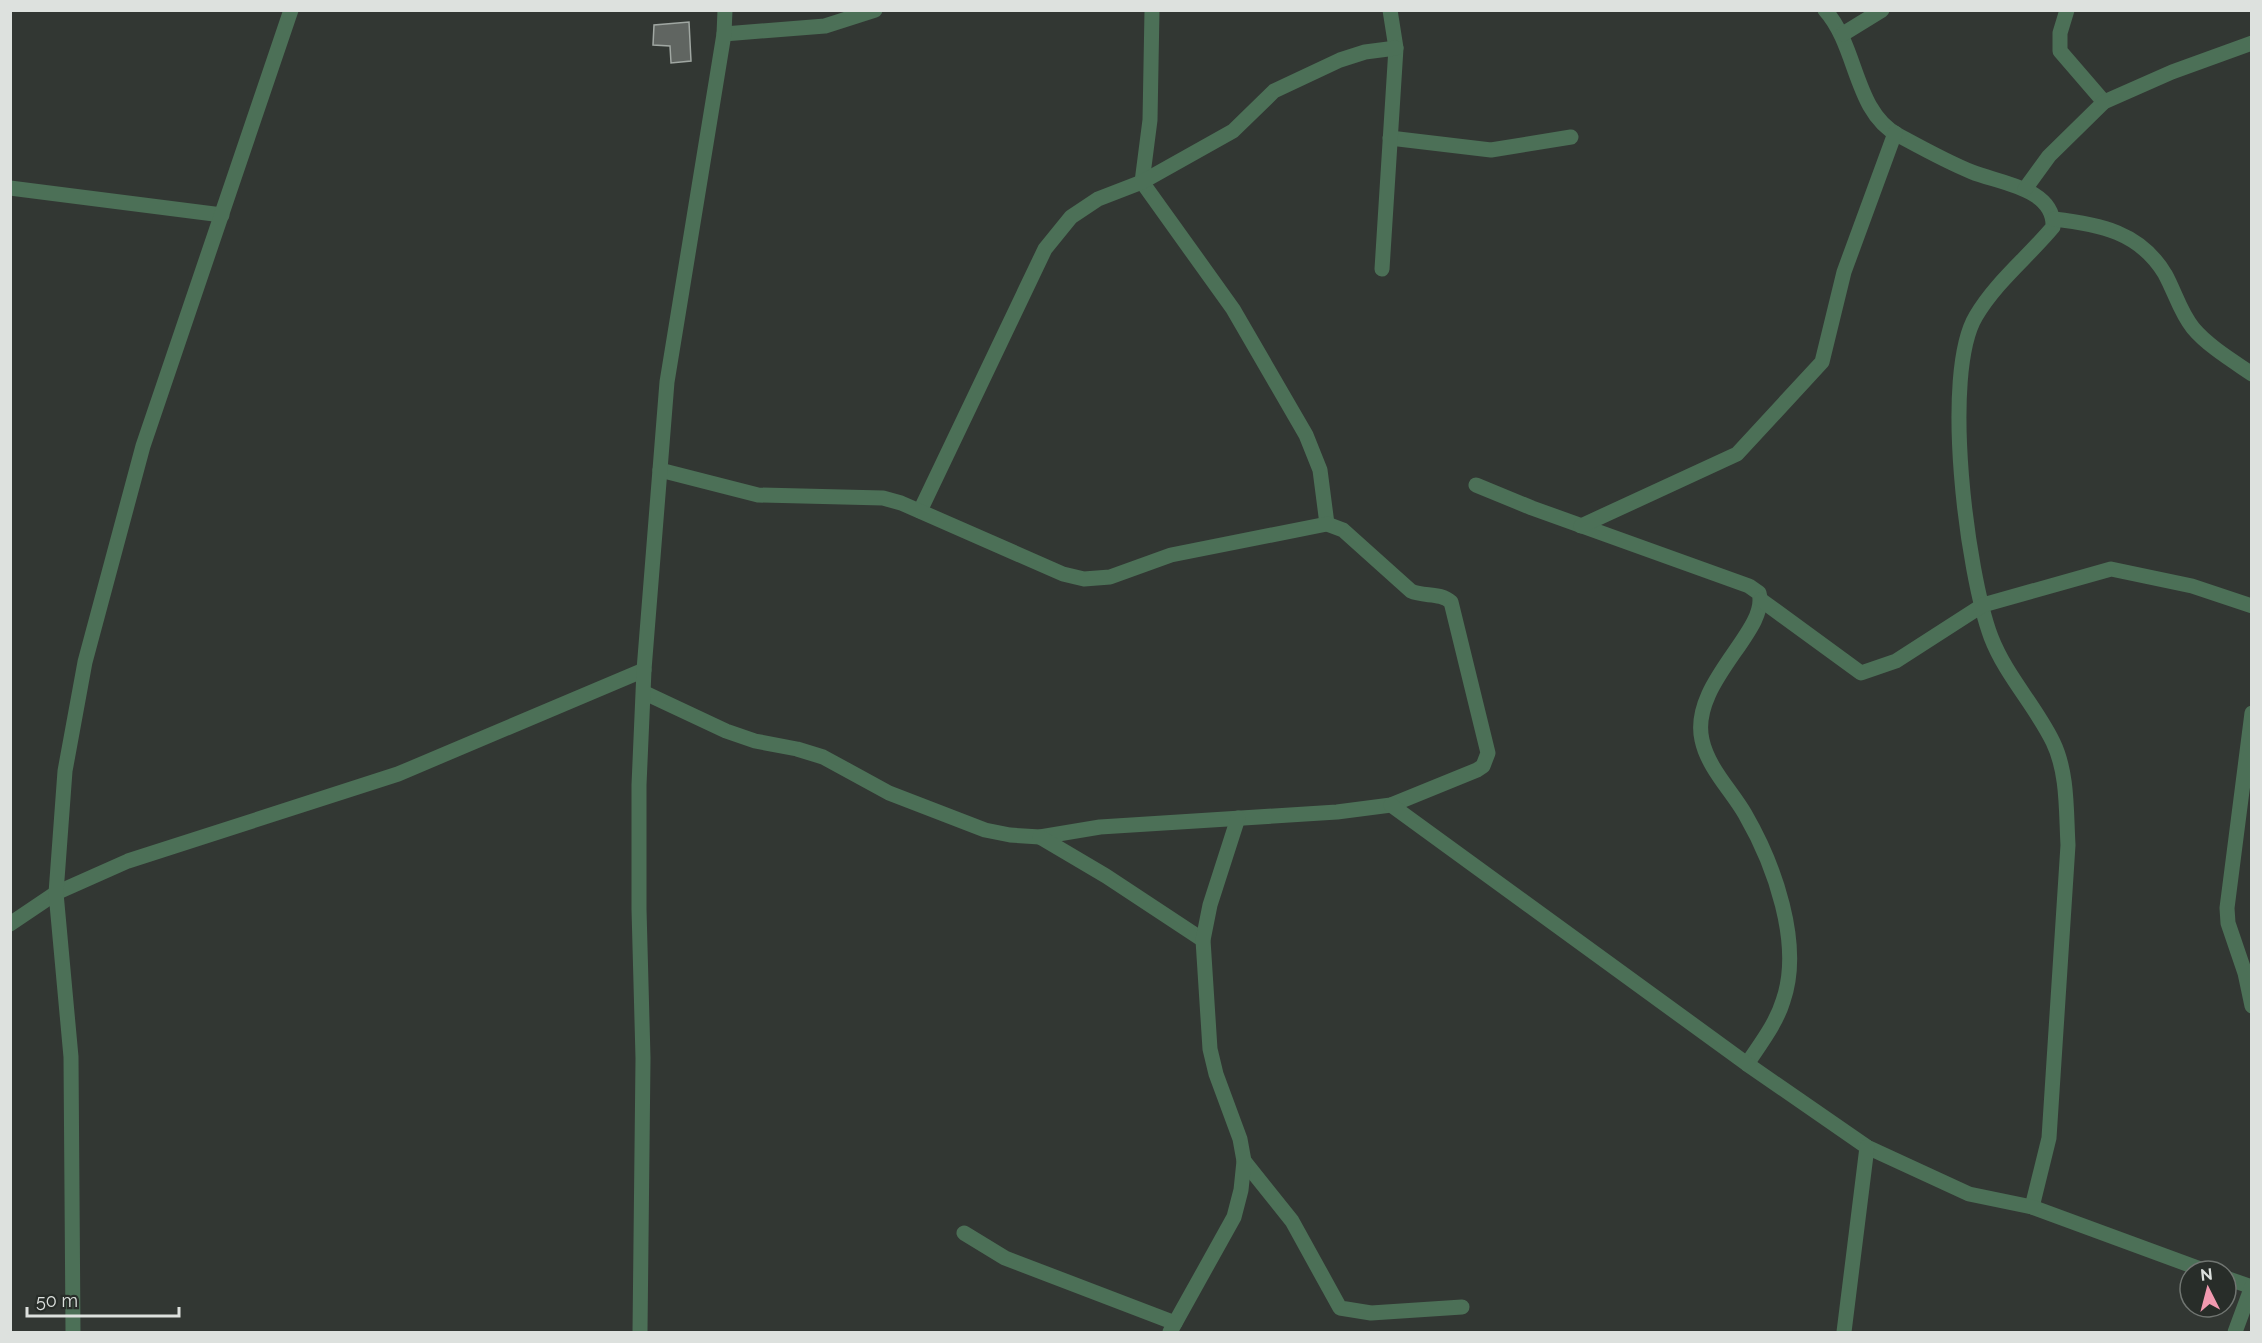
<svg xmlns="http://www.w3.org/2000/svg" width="2262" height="1343" viewBox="0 0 2262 1343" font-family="Raleway,sans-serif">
<rect width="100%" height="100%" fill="#323733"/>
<path fill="#606561" stroke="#a0a7a2" stroke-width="1.5" d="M689,22L691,61L671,63L670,46L653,45L654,25Z"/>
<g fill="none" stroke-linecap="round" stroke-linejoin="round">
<g stroke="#4c7057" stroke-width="15">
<path d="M1152,10L1150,120L1142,182L1233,309L1306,435L1320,470L1327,524"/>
<path d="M1825,10C1858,47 1854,111 1898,135C1922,148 1947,162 1972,172C1999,183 2055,188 2053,227C2028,257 1996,282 1976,316C1941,374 1967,573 1991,637C2006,676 2035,705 2053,742C2068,773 2066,811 2068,845L2049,1138L2032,1207"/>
<path d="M2067,10L2060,33V51L2104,102"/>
<path d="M724,34L825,26L875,10"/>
<path d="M1843,34L1882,10"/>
<path d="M1390,138L1491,150L1571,137"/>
<path d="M10,188L222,215"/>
<path d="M2025,189L2049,156L2104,102L2172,72L2252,43"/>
<path d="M2054,219C2099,224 2140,232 2165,274C2175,292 2180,312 2193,328C2208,346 2233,361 2252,374"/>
<path d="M1382,269L1396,48L1390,10"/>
<path d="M1476,485L1532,508L1749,586L1759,593C1770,630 1689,683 1702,740C1708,768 1731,790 1745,814C1774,864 1803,944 1783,1001C1776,1024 1760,1044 1747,1064"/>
<path d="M920,511L1045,249L1071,217L1098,199L1142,182L1233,131L1274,91L1340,60L1365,52L1396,48"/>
<path d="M1581,526L1737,454L1822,362L1844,272L1895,133"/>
<path d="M1761,600L1861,673L1896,661L1983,605L2111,569L2192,586L2252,606"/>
<path d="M645,693L726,731L755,741L797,749L823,757L889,793L985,830L1010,835L1040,837L1100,827L1337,812L1391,805L1477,770L1483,766L1488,753L1451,602C1440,592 1424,597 1411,591L1343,530L1327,524L1171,555L1110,577L1084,579L1063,574L901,503L883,498L758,495L660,470"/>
<path d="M2252,713L2227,908L2228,923L2245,973L2252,1006"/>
<path d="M1391,805L1747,1064L1867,1147L1969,1194L2032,1207L2206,1271"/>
<path d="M1040,837L1106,876L1203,940"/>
<path d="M10,924L56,893L128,861L398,774L644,670"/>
<path d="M1244,1161L1292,1221L1340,1308L1371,1313L1462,1307"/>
<path d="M964,1233L1005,1258L1175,1323"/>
<path d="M2226,1278L2252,1287"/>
<path d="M73,1332L71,1057L56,893L65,771L85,662L143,446L291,10"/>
<path d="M640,1332L643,1058L639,909V785L644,670L667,382L724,34L725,10"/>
<path d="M1170,1332L1234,1217L1241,1190L1244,1161L1240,1139L1216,1074L1210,1049L1203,940L1210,905L1238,818"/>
<path d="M1844,1332L1867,1147"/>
<path d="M2235,1332L2252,1286"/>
</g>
</g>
<rect width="2262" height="1343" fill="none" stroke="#dde1de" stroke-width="24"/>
<g transform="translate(2208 1289) rotate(354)"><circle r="28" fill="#282d29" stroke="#707571" stroke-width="1.5"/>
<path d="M0-4.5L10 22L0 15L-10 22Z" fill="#f29ab0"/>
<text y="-9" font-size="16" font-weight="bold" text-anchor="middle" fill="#dde1de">N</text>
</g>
<path d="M27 1307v9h152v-9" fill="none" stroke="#dde1de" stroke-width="3"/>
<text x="36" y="1307" font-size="18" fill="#dde1de" stroke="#282d29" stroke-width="4.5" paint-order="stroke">50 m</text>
</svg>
